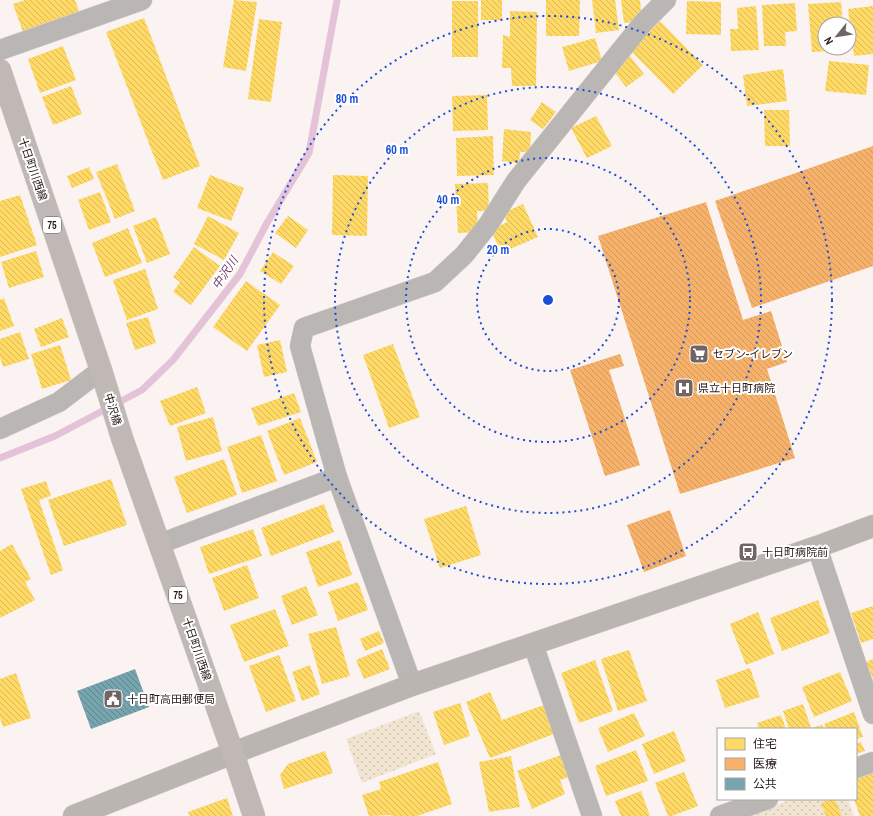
<svg xmlns="http://www.w3.org/2000/svg" width="873" height="816" viewBox="0 0 873 816" font-family="'Archivo Narrow','Noto Sans JP',sans-serif">
<defs>
<pattern id="green-dots" width="8" height="8" patternUnits="userSpaceOnUse"><rect width="8" height="8" fill="#f1e5d2"/><path d="M2 2h.1M6 6h.1" fill="none" stroke="#cec4b4" stroke-width="1.8" stroke-linecap="round"/></pattern>
<pattern id="homes-back-hatch" width="6" height="6" patternUnits="userSpaceOnUse"><rect width="6" height="6" fill="#ffd966"/><path d="M-1 5l2 2M0 0l6 6M5-1l2 2" fill="none" stroke="#daba58"/></pattern>
<pattern id="health-back-hatch" width="6" height="6" patternUnits="userSpaceOnUse"><rect width="6" height="6" fill="#f6b26b"/><path d="M-1 5l2 2M0 0l6 6M5-1l2 2" fill="none" stroke="#d3985c"/></pattern>
<pattern id="public-back-hatch" width="6" height="6" patternUnits="userSpaceOnUse"><rect width="6" height="6" fill="#76a5af"/><path d="M-1 5l2 2M0 0l6 6M5-1l2 2" fill="none" stroke="#61868d"/></pattern>
</defs>
<rect width="100%" height="100%" fill="#fbf3f1"/>
<g fill="url(#green-dots)">
<path d="M419,711L436,754L362,783L346,739Z"/>
<path d="M792,799H848L854,816H744Z"/>
</g>
<g fill="url(#homes-back-hatch)">
<path d="M25,0H75L79,11L23,32L13,4Z"/>
<path d="M234,0L257,2L246,71L223,67Z"/>
<rect x="481" y="0" width="21" height="20"/>
<path d="M546,0H580L579,36H546Z"/>
<path d="M592,0H615L619,30L596,33Z"/>
<path d="M621,0H640L642,21L624,23Z"/>
<rect x="452" y="1" width="26" height="56"/>
<path d="M687,1L721,2V35L686,34Z"/>
<path d="M841,2L843,24H825V48H844V50L812,52L808,4Z"/>
<path d="M795,3L797,31L785,32L786,46H764L762,5Z"/>
<path d="M756,6L759,50L731,51L730,29H738L737,8Z"/>
<path d="M873,6V54L854,56L848,9Z"/>
<path d="M510,11L537,12L536,86H512L511,68H502L503,35L510,37Z"/>
<path d="M144,18L200,166L163,180L106,32Z"/>
<path d="M259,19L282,22L271,102L248,99Z"/>
<path d="M660,21L703,65L673,94L630,50Z"/>
<path d="M595,38L602,61L569,71L562,47Z"/>
<path d="M63,46L76,80L40,93L28,59Z"/>
<path d="M630,56L644,74L626,87L612,69Z"/>
<path d="M829,61L869,65L866,95L825,91Z"/>
<path d="M783,69L787,101L747,106L743,75Z"/>
<path d="M71,86L82,114L53,125L42,97Z"/>
<path d="M487,95L488,130L453,131L452,96Z"/>
<path d="M542,102L556,112L543,129L530,120Z"/>
<path d="M764,110H789L790,146H765Z"/>
<path d="M596,116L612,146L587,158L571,128Z"/>
<path d="M504,129L531,132L530,152H520L519,163L502,161Z"/>
<path d="M493,136L494,175L457,176L456,138Z"/>
<path d="M117,164L135,211L115,219L96,172Z"/>
<path d="M89,167L94,179L72,188L67,176Z"/>
<path d="M210,175L244,188L231,221L197,208Z"/>
<path d="M333,175L368,176L367,236L332,235Z"/>
<path d="M488,183L489,211H477L478,232L458,233L455,184Z"/>
<path d="M100,192L111,222L89,230L78,200Z"/>
<path d="M20,195L37,245L0,257V201Z"/>
<path d="M523,204L538,237L501,253L491,230L507,222L504,213Z"/>
<path d="M208,216L239,233L224,260L194,244Z"/>
<path d="M288,216L308,230L296,248L275,233Z"/>
<path d="M156,217L170,254L147,263L133,226Z"/>
<path d="M128,228L142,263L105,277L92,243Z"/>
<path d="M194,247L220,266L191,305L173,292L180,282L173,277Z"/>
<path d="M36,251L44,277L9,288L1,262Z"/>
<path d="M273,252L294,266L281,284L260,271Z"/>
<path d="M145,269L158,309L127,320L113,280Z"/>
<path d="M246,281L280,305L247,351L213,327Z"/>
<path d="M4,298L14,326L0,331V300Z"/>
<path d="M148,317L156,343L135,350L126,323Z"/>
<path d="M62,318L69,337L41,347L34,329Z"/>
<path d="M20,332L29,359L3,367L0,357V339Z"/>
<path d="M280,340L287,372L264,377L257,345Z"/>
<path d="M393,344L420,417L389,428L363,355Z"/>
<path d="M60,345L71,380L42,389L31,354Z"/>
<path d="M197,387L206,413L170,426L160,401Z"/>
<path d="M294,393L301,412L258,426L251,408Z"/>
<path d="M213,417L222,451L186,461L177,427Z"/>
<path d="M300,418L317,462L284,475L267,431Z"/>
<path d="M261,435L277,481L242,493L227,447Z"/>
<path d="M224,459L237,495L187,513L174,477Z"/>
<path d="M111,479L127,525L64,546L48,500Z"/>
<path d="M46,481L51,496L39,500L63,570L51,575L21,489Z"/>
<path d="M324,504L334,532L271,556L261,528Z"/>
<path d="M466,506L481,555L440,568L424,519Z"/>
<path d="M253,529L262,556L209,574L200,547Z"/>
<path d="M340,540L352,575L318,587L306,552Z"/>
<path d="M12,544L31,579L25,582L35,600L0,618V551Z"/>
<path d="M247,565L259,598L224,611L212,578Z"/>
<path d="M358,582L368,610L338,621L328,592Z"/>
<path d="M306,586L318,615L292,625L281,596Z"/>
<path d="M818,600L830,633L782,651L770,618Z"/>
<path d="M873,606V639L861,643L851,613Z"/>
<path d="M275,609L289,646L244,662L230,625Z"/>
<path d="M758,612L774,654L746,665L730,624Z"/>
<path d="M336,627L350,676L322,684L308,634Z"/>
<path d="M379,631L384,643L365,651L360,639Z"/>
<path d="M382,649L390,669L364,679L356,660Z"/>
<path d="M629,650L647,701L618,711L601,659Z"/>
<path d="M279,655L296,701L266,712L249,666Z"/>
<path d="M873,659V679L866,662Z"/>
<path d="M595,660L613,711L579,723L561,673Z"/>
<path d="M310,665L320,694L302,701L292,672Z"/>
<path d="M750,668L760,697L725,708L716,680Z"/>
<path d="M840,672L852,701L814,717L802,687Z"/>
<path d="M16,673L31,718L3,727L0,718V679Z"/>
<path d="M490,692L502,720L544,705L554,734L490,758L466,702Z"/>
<path d="M460,703L470,736L444,745L433,712Z"/>
<path d="M803,704L811,728L822,725L824,729H789L783,711Z"/>
<path d="M854,712L863,737L856,739V729H826L824,724Z"/>
<path d="M634,713L645,736L608,752L598,728Z"/>
<path d="M781,715L786,729H759L757,723Z"/>
<path d="M674,731L686,761L654,774L642,744Z"/>
<path d="M861,742L865,751L856,754V743Z"/>
<path d="M636,750L648,781L606,796L595,766Z"/>
<path d="M325,751L333,773L284,789L280,775L288,764Z"/>
<path d="M561,755L569,777L560,780L565,794L532,809L517,771Z"/>
<path d="M511,756L520,807L489,812L479,762Z"/>
<path d="M438,762L452,804L417,816H391V815L369,816L362,795L381,789L379,782Z"/>
<path d="M684,772L698,806L672,816H668L655,783Z"/>
<path d="M873,773V816H860L854,799H856V779Z"/>
<path d="M641,791L650,816H621L615,801Z"/>
<path d="M227,798L233,816H190L188,812Z"/>
<path d="M832,799H835L842,816H826L821,803Z"/>
</g>
<g fill="url(#health-back-hatch)">
<path d="M873,146V266L752,308L715,201Z"/>
<path d="M706,202L743,320L771,311L787,362L767,369L795,458L680,494L598,236Z"/>
<path d="M620,354L624,366L609,370L640,465L605,476L570,370Z"/>
<path d="M670,510L686,556L644,572L627,525Z"/>
</g>
<path fill="url(#public-back-hatch)" d="M135,669L149,707L91,729L77,691Z"/>
<g fill="none" stroke-linecap="round" stroke-linejoin="round">
<path stroke="#e4c3d9" stroke-width="7" d="M0,458L55,436L142,390L173,360L240,274L267,223L309,153L337,0"/>
<defs>
<g id="street">
<path d="M0,50L142,0"/>
<path d="M0,429L59,402L101,370"/>
<path d="M159,544L337,477"/>
<path d="M817,547L873,714"/>
<path d="M533,644L592,816"/>
<path d="M412,685L337,477L300,346L304,328L435,282L464,255L488,225L516,181L643,23L666,0"/>
<path d="M856,768L873,762"/>
<path d="M720,816L768,799"/>
</g>
<path id="secondary" d="M74,816L233,753L412,685L817,547L873,526"/>
<path id="primary" d="M0,70L101,370L122,438L233,753L254,816"/>
</defs>
<use href="#street" stroke="#d8d1cf" stroke-width="21"/>
<use href="#secondary" stroke="#d8d1cf" stroke-width="23"/>
<use href="#primary" stroke="#d8d1cf" stroke-width="23"/>
<use href="#street" stroke="#bab6b3" stroke-width="20"/>
<use href="#secondary" stroke="#bab5b1" stroke-width="22"/>
<use href="#primary" stroke="#bfb8b5" stroke-width="22"/>
</g>
<g fill="none" stroke="#1d4ed8" stroke-width="2" stroke-dasharray="2 4">
<circle cx="548" cy="300" r="71"/>
<circle cx="548" cy="300" r="142"/>
<circle cx="548" cy="300" r="213"/>
<circle cx="548" cy="300" r="284"/>
</g>
<defs>
<symbol id="supermarket-square" viewBox="-11 -11 22 22"><rect x="-9" y="-9" width="18" height="18" rx="4" fill="#716563" stroke="#fff"/><path d="M-6-5.5h2.5l.6 2H6L4.5 2H-2.5L-4.4-4H-6ZM-1.5 3.2a1.3 1.3 0 1 0 .1 0ZM3 3.2a1.3 1.3 0 1 0 .1 0Z" fill="#fff"/></symbol>
<symbol id="hospital-square" viewBox="-11 -11 22 22"><rect x="-9" y="-9" width="18" height="18" rx="4" fill="#716563" stroke="#fff"/><path d="M-5-5h3v3.5h4V-5h3V5h-3V1.5h-4V5h-3Z" fill="#fff"/></symbol>
<symbol id="bus-square" viewBox="-11 -11 22 22"><rect x="-9" y="-9" width="18" height="18" rx="4" fill="#716563" stroke="#fff"/><path d="M-5-6H5V4H4V6H2V4H-2V6H-4V4H-5ZM-3.5-4V0h7V-4ZM-3.5 1.2v1.5H-2V1.2ZM2 1.2v1.5H3.5V1.2Z" fill="#fff"/></symbol>
<symbol id="civic-square" viewBox="-11 -11 22 22"><rect x="-9" y="-9" width="18" height="18" rx="4" fill="#716563" stroke="#fff"/><path d="M-.6-6.5H3V-4.5H.6V-3L4-1V1h2V6H-6V1h2V-1L-.6-3ZM-1.2 2.5V6h2.4V2.5Z" fill="#fff"/></symbol>
</defs>
<g fill-rule="evenodd">
<use href="#supermarket-square" x="688" y="343" width="22" height="22"/>
<use href="#hospital-square" x="673" y="377" width="22" height="22"/>
<use href="#bus-square" x="737" y="541" width="22" height="22"/>
<use href="#civic-square" x="102" y="688" width="22" height="22"/>
</g>
<g text-anchor="middle" dominant-baseline="central" stroke-width="4" stroke-linejoin="round" paint-order="stroke">
<g fill="#fff" stroke="#675e5d" stroke-width="1">
<rect x="43" y="217" width="18" height="16" rx="3"/>
<rect x="169" y="587" width="18" height="16" rx="3"/>
</g>
<g font-size="10" font-weight="bold" fill="#261917">
<text x="52" y="225">75</text>
<text x="178" y="595">75</text>
</g>
<g font-size="11" fill="#261917" stroke="#fff">
<text transform="translate(33 169) rotate(71)">十日町川西線</text>
<text transform="translate(113 409) rotate(73)">中沢橋</text>
<text transform="translate(197 649) rotate(71)">十日町川西線</text>
</g>
<g font-size="11" fill="#261917" stroke="#fff" text-anchor="start">
<text x="713" y="354">セブン-イレブン</text>
<text x="698" y="388">県立十日町病院</text>
<text x="762" y="552">十日町病院前</text>
<text x="127" y="699">十日町高田郵便局</text>
</g>
<g font-size="12" font-style="italic" fill="#76406b" stroke="#fff">
<text transform="translate(225 273) rotate(-56)">中沢川</text>
</g>
</g>
<circle cx="548" cy="300" r="6" fill="#1d4ed8" stroke="#fff" stroke-width="2"/>
<g font-size="12" text-anchor="middle" font-weight="bold" fill="#1d4ed8" stroke="#fff" stroke-width="4" stroke-linejoin="round" paint-order="stroke">
<text x="347" y="103">80 m</text>
<text x="397" y="154">60 m</text>
<text x="448" y="204">40 m</text>
<text x="498" y="254">20 m</text>
</g>
<rect x="717" y="728" width="140" height="72" fill="#ffffff" stroke="#a8a3a2"/>
<rect x="725" y="738" width="20" height="12" fill="#ffd966" stroke="#a8a3a2"/>
<text x="753" y="748" font-size="12" fill="#261917">住宅</text>
<rect x="725" y="758" width="20" height="12" fill="#f6b26b" stroke="#a8a3a2"/>
<text x="753" y="768" font-size="12" fill="#261917">医療</text>
<rect x="725" y="778" width="20" height="12" fill="#76a5af" stroke="#a8a3a2"/>
<text x="753" y="788" font-size="12" fill="#261917">公共</text>
<g transform="translate(837 36) rotate(240)"><circle r="19" fill="#ffffff" stroke="#a8a3a2"/>
<path d="M0-3L7 15L0 10L-7 15Z" fill="#716563"/>
<text y="-6" font-size="11" font-weight="bold" text-anchor="middle" fill="#261917">N</text>
</g>
</svg>
